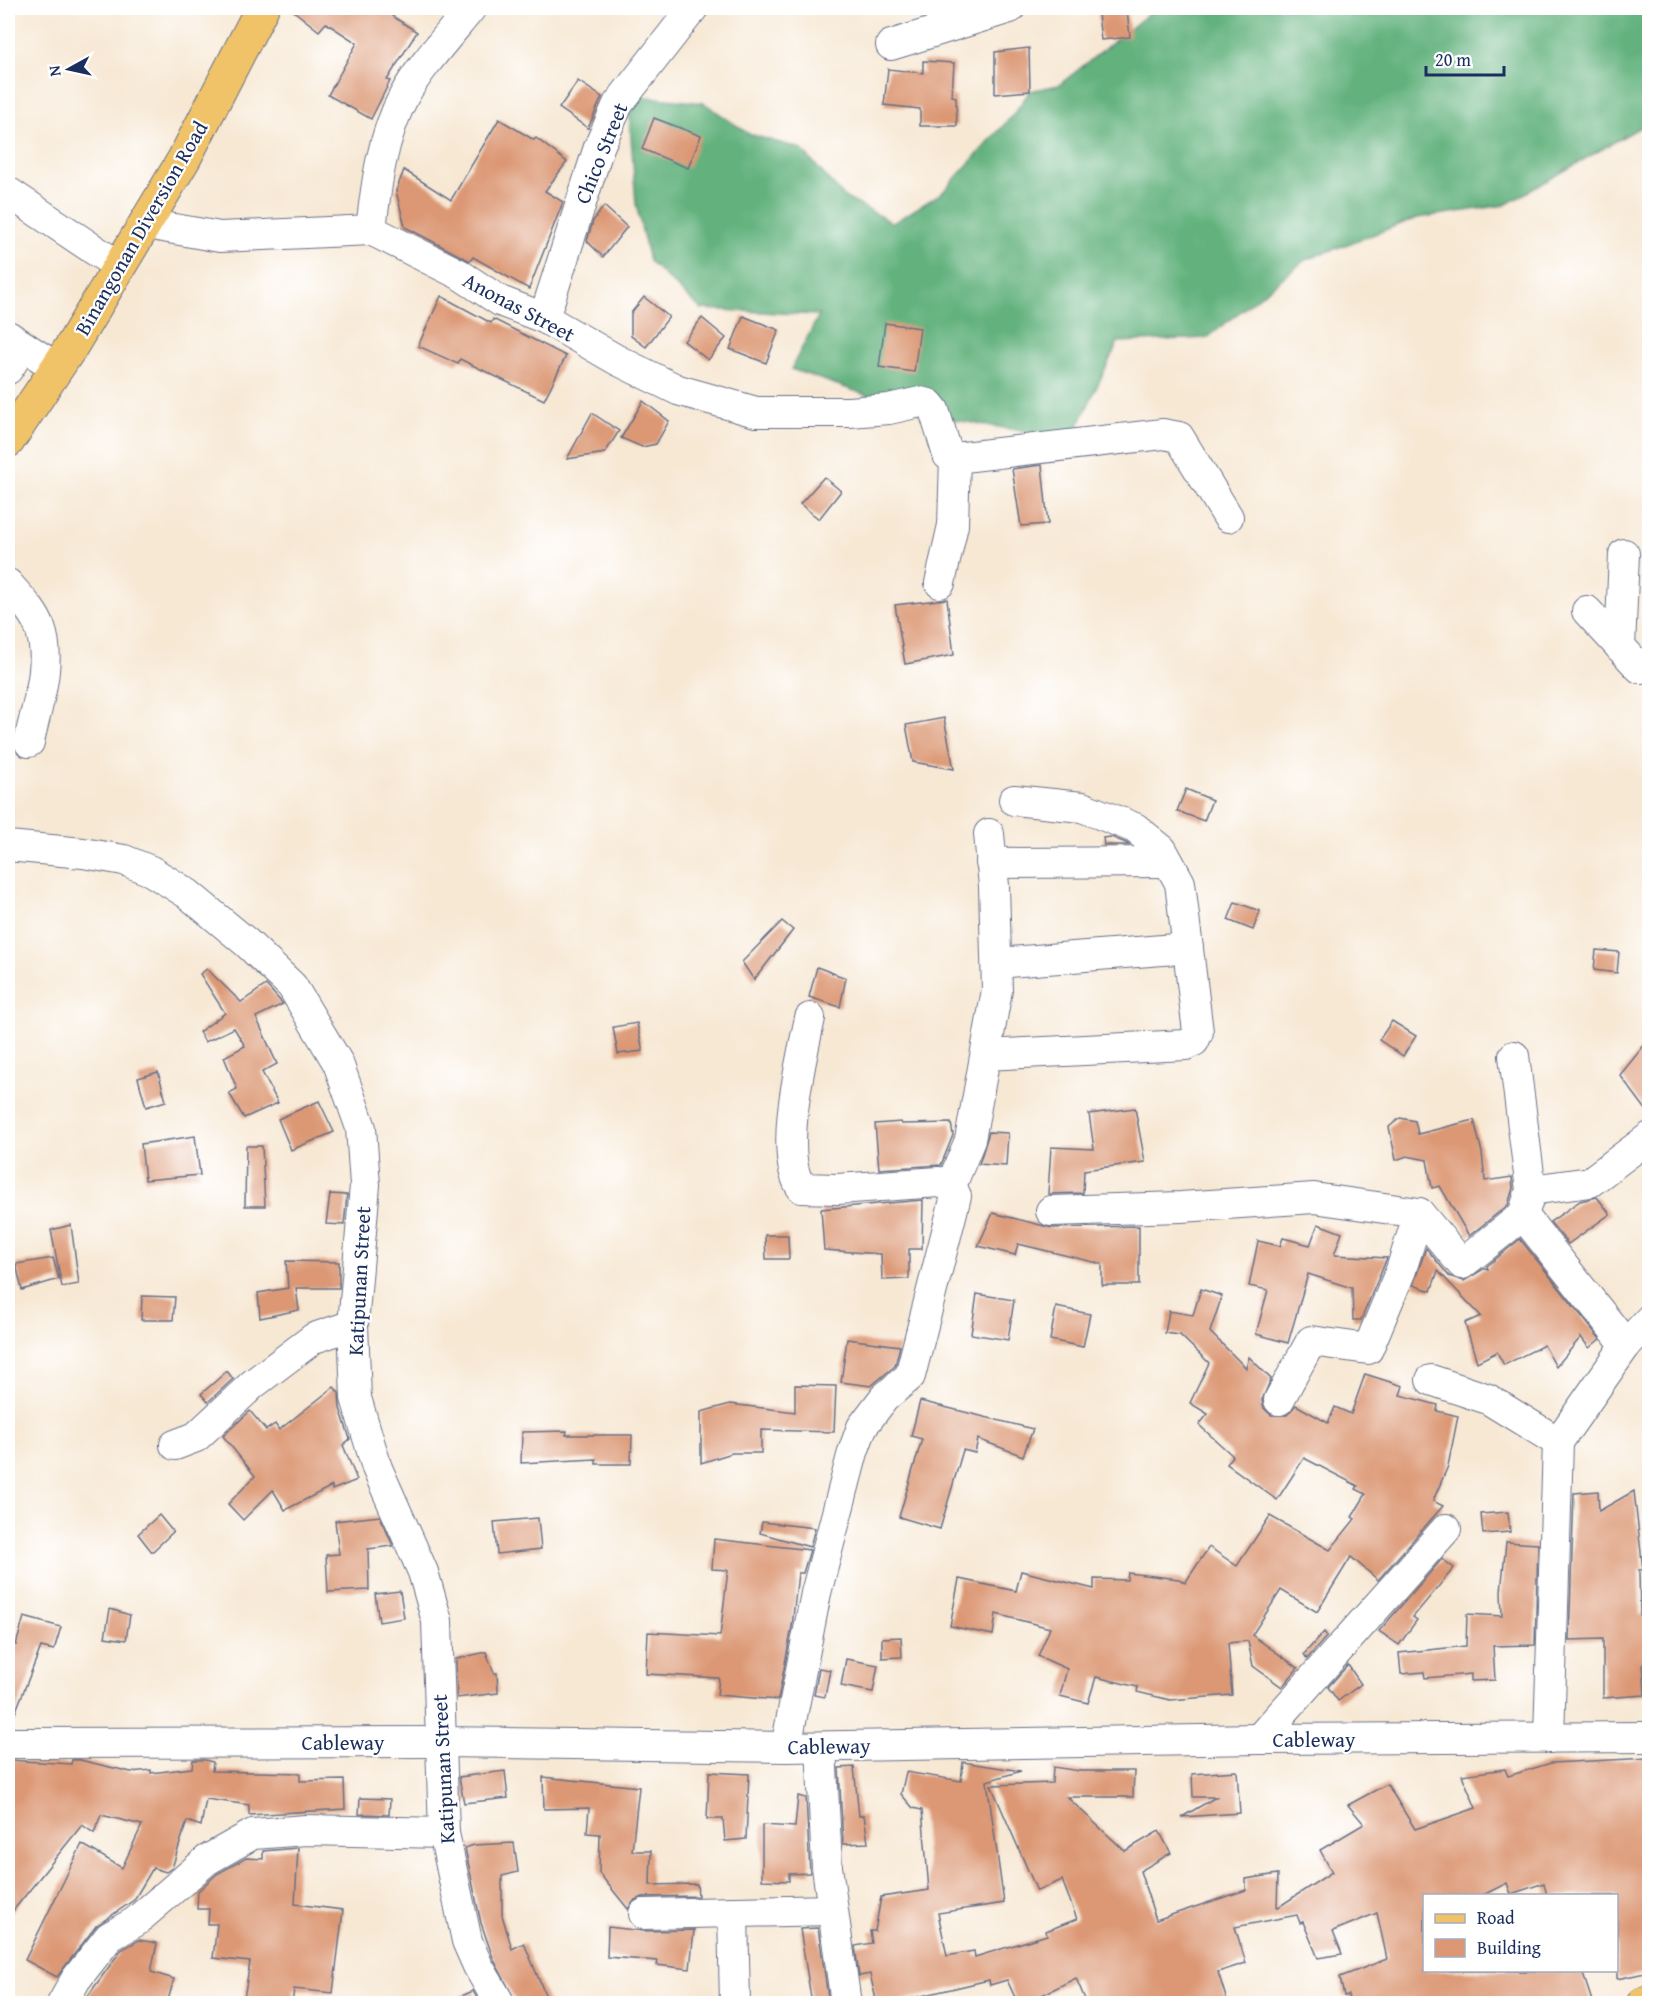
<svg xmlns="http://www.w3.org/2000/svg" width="1657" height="2011" viewBox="0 0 1657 2011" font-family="'Gentium Book Plus',serif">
<rect width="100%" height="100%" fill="#fff"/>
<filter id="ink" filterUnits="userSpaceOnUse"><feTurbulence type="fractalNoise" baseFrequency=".0167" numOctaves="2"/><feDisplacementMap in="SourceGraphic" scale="12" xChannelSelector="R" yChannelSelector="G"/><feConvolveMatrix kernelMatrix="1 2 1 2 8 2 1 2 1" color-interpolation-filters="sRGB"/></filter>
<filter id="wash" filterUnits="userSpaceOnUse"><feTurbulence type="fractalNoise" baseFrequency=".008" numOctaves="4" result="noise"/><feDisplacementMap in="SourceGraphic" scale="24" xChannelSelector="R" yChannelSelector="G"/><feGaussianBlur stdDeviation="1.35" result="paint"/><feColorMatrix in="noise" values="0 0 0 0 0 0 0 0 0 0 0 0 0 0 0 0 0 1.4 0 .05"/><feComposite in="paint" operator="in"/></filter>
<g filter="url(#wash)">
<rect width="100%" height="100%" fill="#f7e8d4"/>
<path fill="#64b27e" stroke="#40706e" stroke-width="1.5" d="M1156,8H1649V122L1505,205L1417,218L1305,260L1207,338L1118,342L1072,439L925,415L791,369L819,315L701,309L649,261L636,204L628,95L704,103L749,134L801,149L844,197L893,223L942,193L1013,115L1030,91L1059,85Z"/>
<g id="blocks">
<g fill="#dc9874">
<path d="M290,8H380L417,32L387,80L390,81L371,119L328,95L357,43L326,23L319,31Z"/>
<path d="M1127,10L1130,37L1101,40L1098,14Z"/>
<path d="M1029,48L1030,91L995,94V52Z"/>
<path d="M923,61L954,63L952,96L956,97L957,126H920V109L884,105L888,69L923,73Z"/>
<path d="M578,81L602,97L588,128L559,108Z"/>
<path d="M654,118L701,136L688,168L642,149Z"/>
<path d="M499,119L534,140L536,138L567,162L545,191L563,202L529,289L473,257L470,261L405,227L396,191L404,170L451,200Z"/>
<path d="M604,206L627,227L603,257L587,241L593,221Z"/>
<path d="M441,296L491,323L493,319L566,356L544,400L460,359L458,364L418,346Z"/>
<path d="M644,297L669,317L646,347L631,336V313Z"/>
<path d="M743,316L779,330L766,363L730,349Z"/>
<path d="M702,318L726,338L708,360L684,341Z"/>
<path d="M885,323L920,328L914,372L879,367Z"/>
<path d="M643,401L669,421L656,444L642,447L621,438Z"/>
<path d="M592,413L619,431L605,453L567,459Z"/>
<path d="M1042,465L1048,524L1021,526L1012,469Z"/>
<path d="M824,477L841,491L819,519L800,504Z"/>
<path d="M947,599L954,655L905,664L895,605Z"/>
<path d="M944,718L954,769L913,762L906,725Z"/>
<path d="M1186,789L1212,800L1204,821L1177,811Z"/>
<path d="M1111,837L1126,843L1129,845H1104L1103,838Z"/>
<path d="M1235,902L1260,911L1253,930L1228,920Z"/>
<path d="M782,921L793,930L754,980L742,962Z"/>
<path d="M1596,950L1619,952L1617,973L1594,970Z"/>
<path d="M817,967L846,978L840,1007L809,997Z"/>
<path d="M207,969L241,1002L266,985L283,1004L256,1017L277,1064L262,1072L278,1103L244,1118L229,1093L237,1089L224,1057L245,1046L234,1028L205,1042L199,1032L225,1013L200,974Z"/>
<path d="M1392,1021L1416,1036L1403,1056L1379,1040Z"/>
<path d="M637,1023L643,1051L618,1054L613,1027Z"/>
<path d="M1650,1038V1115L1620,1075Z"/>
<path d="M158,1072L166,1101L146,1107L138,1078Z"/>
<path d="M319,1101L334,1132L291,1150L278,1119Z"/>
<path d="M1135,1108L1145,1162L1084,1170L1083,1193L1048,1194L1051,1147L1094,1149L1089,1114Z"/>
<path d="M1400,1118L1415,1121L1418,1134L1474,1120L1482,1153L1485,1181L1512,1177L1513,1188L1508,1205L1469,1236L1440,1186L1432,1188L1427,1160L1407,1156L1396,1160L1389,1127Z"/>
<path d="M901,1122L902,1124L951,1123L953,1135L941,1165L879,1169L875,1124Z"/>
<path d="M989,1132L1008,1133L1006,1166L979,1164Z"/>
<path d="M195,1136L200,1175L145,1180L141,1144Z"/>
<path d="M246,1146H262L265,1206H245Z"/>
<path d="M330,1194L347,1195L344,1225L326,1224Z"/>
<path d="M1597,1197L1610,1214L1568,1244L1550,1222L1580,1201Z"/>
<path d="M923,1200L922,1249H909V1279L882,1280L881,1254L824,1250L821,1209Z"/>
<path d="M993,1213L1052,1228L1139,1226V1285H1102V1264L1018,1244L1015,1255L978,1246Z"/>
<path d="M1318,1224L1342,1233L1334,1255L1387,1258L1361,1320H1353L1352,1288L1308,1274L1288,1343L1256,1334L1268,1290L1249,1286L1258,1241L1280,1246L1283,1238L1310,1245Z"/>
<path d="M71,1225L79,1284L62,1287L51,1230Z"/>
<path d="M765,1235H788L789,1259H766Z"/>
<path d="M1520,1239L1600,1339L1589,1348L1581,1337L1556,1367L1544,1345L1504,1365L1497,1352L1477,1362L1465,1323L1481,1316L1438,1271L1431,1291L1413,1285L1426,1248L1449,1276L1464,1281L1485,1268L1488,1269L1487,1266Z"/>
<path d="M53,1258L59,1279L22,1290L16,1264Z"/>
<path d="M286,1261L339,1262V1288H296L299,1310L260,1318L258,1293L288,1288Z"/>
<path d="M1201,1289L1222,1296L1210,1332L1246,1368L1249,1357L1271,1379L1262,1400L1264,1408L1271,1415H1287L1296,1405L1328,1423L1335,1407L1351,1414L1365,1374L1403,1386L1400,1395L1438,1405L1437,1411L1458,1416L1448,1466L1433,1501L1443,1506L1378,1580L1351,1557L1317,1612L1281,1590L1252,1635L1298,1668L1282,1687L1253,1666L1248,1641L1228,1643L1232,1695L1170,1700L1137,1692L1138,1687L1096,1677L1088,1703L1060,1696L1067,1669L1038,1656L1050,1628L996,1614L993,1635L950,1626L959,1579L1016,1591L1021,1571L1094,1589V1579L1127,1580L1128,1573L1179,1579L1185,1583L1209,1547L1237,1566L1270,1516L1330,1550L1355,1519L1352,1517L1366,1494L1356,1489L1358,1486L1304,1458L1277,1500L1227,1464L1233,1456L1199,1425L1208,1414L1190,1403L1209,1363L1180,1335L1165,1333L1169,1311L1193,1315Z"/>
<path d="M977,1294L1014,1300L1008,1340L971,1334Z"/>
<path d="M142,1296L175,1297L173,1320H141Z"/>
<path d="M1056,1307L1090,1314L1083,1347L1050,1340Z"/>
<path d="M847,1339L900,1346L895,1366L871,1386L841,1382Z"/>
<path d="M227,1371L233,1379L208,1402L201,1394Z"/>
<path d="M795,1385L836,1386L834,1432L761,1430V1453H732L701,1463V1412L730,1404L795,1412Z"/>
<path d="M334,1387L339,1393L340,1408L350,1439L343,1445L357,1480L332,1490V1486L285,1510L273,1490L243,1520L228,1504L255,1476L223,1436L250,1411L266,1430L275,1424L279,1430Z"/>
<path d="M920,1401L1033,1429L1023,1456L978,1439L975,1453L963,1450L940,1529L899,1517L922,1439L911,1436Z"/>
<path d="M567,1431L566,1435H632L631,1464H596V1459L521,1463L522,1432Z"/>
<path d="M1598,1491L1599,1511L1634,1491L1643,1570H1639L1640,1615L1648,1614L1650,1624V1662L1643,1663L1645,1695L1603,1698V1639L1569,1640L1574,1493Z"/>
<path d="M1508,1512L1510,1532L1483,1534L1481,1514Z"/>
<path d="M159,1515L173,1532L152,1552L138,1534Z"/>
<path d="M380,1516L393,1546L368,1549L369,1590L328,1592L326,1555L339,1554L335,1521Z"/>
<path d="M538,1518L541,1549L497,1554L494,1522Z"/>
<path d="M762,1522L815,1528L810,1547L760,1533Z"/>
<path d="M714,1539L810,1550L803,1573H798L792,1627L778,1700L717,1695L719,1678L646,1674L648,1632L720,1636L728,1570L712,1569Z"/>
<path d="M1506,1542L1538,1544L1535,1645L1493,1646L1495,1680L1471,1681V1674L1425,1678L1424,1672L1401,1674L1399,1653L1466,1646L1467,1614L1502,1616L1501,1592Z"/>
<path d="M1442,1559L1454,1568L1413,1617L1417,1620L1399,1645L1379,1631Z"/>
<path d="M400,1591L404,1618L379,1622L375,1594Z"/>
<path d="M110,1609L130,1615L126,1640L105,1637Z"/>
<path d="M24,1617L61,1627L54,1650L41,1647L10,1726H8V1643L16,1645Z"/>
<path d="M1324,1632L1327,1636L1307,1659L1304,1654Z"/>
<path d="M901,1637L902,1657L882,1658V1638Z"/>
<path d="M486,1652L494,1673H497L498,1693L457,1698L456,1659Z"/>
<path d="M846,1659L878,1665L873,1692L841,1686Z"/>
<path d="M1348,1665L1361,1684L1338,1701L1328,1687Z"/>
<path d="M819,1668L830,1670L825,1697L814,1695Z"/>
<path d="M1650,1758V1972L1617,1979V1896H1547L1544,1883L1511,1894L1507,1883L1481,1896H1425V1971H1582L1593,2004H1350L1348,1995L1344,1996L1340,1977L1387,1959L1377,1913L1333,1931L1342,1954L1318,1958L1303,1922L1300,1923L1297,1915L1235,1927L1246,1963L1218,1972L1228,2004H1087L1076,1978L1024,2004H1018L1007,1980L990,1985L989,1980L900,2001V2004H877L870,1974L859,1976L855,1946L872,1943L870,1931H875L881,1897L929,1890L922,1810L913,1808L901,1794L906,1772L961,1781L963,1762L1021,1771L987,1781L1004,1903L938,1913L947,1956L974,1951L975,1957L1047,1935L1046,1931L1077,1919L1062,1880L1037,1891L991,1785L1052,1783L1053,1767L1080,1771H1134L1133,1797H1067L1125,1851L1159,1831L1171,1853L1140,1871L1156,1920L1246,1890V1879L1278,1874L1277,1908L1332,1872L1320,1850L1364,1824L1348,1805L1387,1784L1415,1829L1476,1808L1462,1775L1505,1769L1508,1776L1551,1763Z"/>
<path d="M8,1760L71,1764L72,1760H80L131,1772L151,1770V1773L192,1768L193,1760H205L213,1762L212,1771L300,1773V1781L344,1780L345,1809L249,1815V1805L206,1799L201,1826L187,1821L172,1868L166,1872L153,1868L134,1900L96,1926L57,1977L25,1960L82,1844L122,1868L142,1825L101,1815L94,1833L82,1825L8,1917Z"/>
<path d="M854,1767L859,1816L864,1815L868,1843L843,1844L839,1768Z"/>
<path d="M505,1771L508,1798L464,1803L459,1777Z"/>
<path d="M1237,1771L1240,1813L1182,1817L1216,1797H1193L1192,1774Z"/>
<path d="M709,1772L749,1774L746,1839L725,1841L723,1819H707Z"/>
<path d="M543,1777L639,1787L632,1851H651L650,1885L697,1884L698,1896L643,1897L635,1900L628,1909L599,1873L600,1834L587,1833L589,1808L544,1809Z"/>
<path d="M798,1796L806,1798L810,1873L789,1874V1881L762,1880V1825L795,1827Z"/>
<path d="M360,1798L390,1799L389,1815L359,1814Z"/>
<path d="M514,1843L518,1872L502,1876V1915L512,1949L524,1943L549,2004H517L493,1958L481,1923L465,1848L474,1845Z"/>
<path d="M298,1848L295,1904L343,1910L333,1993L294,1989L292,2004H243L250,1962L213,1958L217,1924H208L209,1909H197L198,1891L217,1874L246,1858L263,1859V1851Z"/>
<path d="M608,1927L644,1931L694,1930L690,1969L657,1965L658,1961L607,1957Z"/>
<path d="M818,1928L829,2004H812L800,1929Z"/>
<path d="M139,1940L157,1943L151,1972L174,1979L167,2004H82L121,1950Z"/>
<path d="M473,1991L480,2004H445V2003Z"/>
</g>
</g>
</g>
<g filter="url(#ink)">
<use href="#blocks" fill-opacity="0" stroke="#687087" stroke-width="1.5"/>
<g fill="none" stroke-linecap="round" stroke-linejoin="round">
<defs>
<g id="minor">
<path d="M891,45L1010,8"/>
<path d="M8,192L120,267"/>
<path d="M146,224L220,237L371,230L459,274L500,301L544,318L617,360L678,390L756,412H849L889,409L920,402L929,404L934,410L948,455L955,458L1163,434L1179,437L1228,517"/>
<path d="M371,230C376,185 382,137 404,96C419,68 450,34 471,8"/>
<path d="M544,318L599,147L618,104L693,8"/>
<path d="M8,336L57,368"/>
<path d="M8,369L23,346"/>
<path d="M940,583L953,525L955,458"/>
<path d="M8,584C19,597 34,611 40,628C53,663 36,707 29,742"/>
<path d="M1587,611L1640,668L1650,667"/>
<path d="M1620,647L1624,554"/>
<path d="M8,846L83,853L124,860L151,871L188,894L247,943L292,986L338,1063L361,1128L365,1185L353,1325L356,1398L377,1468L423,1572L437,1621L444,1833L467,1941L478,1966L500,2004"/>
<path d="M991,863L1168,862"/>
<path d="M997,963L1188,948"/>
<path d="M986,1055L1186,1045L1194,1041L1198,1032L1180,883L1162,850L1135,828L1082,807L1014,800"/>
<path d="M951,1186L970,1140L997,990L994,886L989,834"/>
<path d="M1531,1190L1590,1182L1650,1137"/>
<path d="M1051,1211L1181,1207L1314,1198L1419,1213L1462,1264L1523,1215L1531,1190L1514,1056"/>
<path d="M1523,1215L1626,1345"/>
<path d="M1431,1380L1488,1399L1558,1442"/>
<path d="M1279,1400L1311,1341L1368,1349L1401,1270L1419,1213"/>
<path d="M175,1445L196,1437L253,1384L314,1338L353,1325"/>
<path d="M1549,1738L1558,1442L1626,1345L1650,1319"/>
<path d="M1259,1739L1446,1529"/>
<path d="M8,1743L440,1742L786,1747L1259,1739L1650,1737"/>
<path d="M786,1747L816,1593L853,1452L862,1427L884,1398L910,1376L956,1196L951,1186L939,1182L837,1189L802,1188C777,1157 802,1056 810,1018"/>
<path d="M821,1747L827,1867L846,2004"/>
<path d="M733,1912L735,2004"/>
<path d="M644,1914L832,1910"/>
<path d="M62,2004L76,1979L109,1937L135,1922L207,1860L253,1834L306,1830L444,1833"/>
</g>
<g id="major">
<path d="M8,441L71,347L184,159L262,8"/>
<path d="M1643,2004L1650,2001"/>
</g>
</defs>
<use href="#minor" stroke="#687087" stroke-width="32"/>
<use href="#major" stroke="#687087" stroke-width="35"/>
<use href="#minor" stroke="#fff" stroke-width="30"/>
<use href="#major" stroke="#f1c369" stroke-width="33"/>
</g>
</g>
<g text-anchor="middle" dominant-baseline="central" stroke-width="4.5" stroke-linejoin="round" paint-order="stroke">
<g font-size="21" fill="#1b2f5e" stroke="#fff">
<text transform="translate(601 153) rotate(-68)">Chico Street</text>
<text transform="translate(141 228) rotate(-60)">Binangonan Diversion Road</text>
<text transform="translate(519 307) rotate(28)">Anonas Street</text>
<text transform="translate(359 1281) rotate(-87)">Katipunan Street</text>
<text x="1314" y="1739">Cableway</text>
<text x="343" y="1742">Cableway</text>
<text transform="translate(829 1746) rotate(-1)">Cableway</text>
<text transform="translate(443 1769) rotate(-93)">Katipunan Street</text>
</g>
</g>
<rect width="1657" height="2011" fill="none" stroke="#fff" stroke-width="30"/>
<rect x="1423" y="1894" width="195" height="78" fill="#ffffff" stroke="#a4acbf" stroke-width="1.5"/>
<rect x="1435" y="1914" width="30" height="9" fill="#f1c369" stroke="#a4acbf" stroke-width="1.5"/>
<text x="1477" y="1924" font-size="18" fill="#1b2f5e">Road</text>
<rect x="1435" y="1939" width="30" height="18" fill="#dc9874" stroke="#a4acbf" stroke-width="1.5"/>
<text x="1477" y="1954" font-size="18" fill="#1b2f5e">Building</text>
<g transform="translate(69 69) rotate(262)" stroke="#ffffff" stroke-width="4.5" paint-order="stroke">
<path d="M0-4.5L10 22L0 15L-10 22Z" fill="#1b2f5e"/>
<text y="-9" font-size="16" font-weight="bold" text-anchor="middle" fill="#1b2f5e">N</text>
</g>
<path d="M1426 66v9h78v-9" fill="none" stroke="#1b2f5e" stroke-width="3"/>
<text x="1435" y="66" font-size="18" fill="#1b2f5e" stroke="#ffffff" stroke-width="4.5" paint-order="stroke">20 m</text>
</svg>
